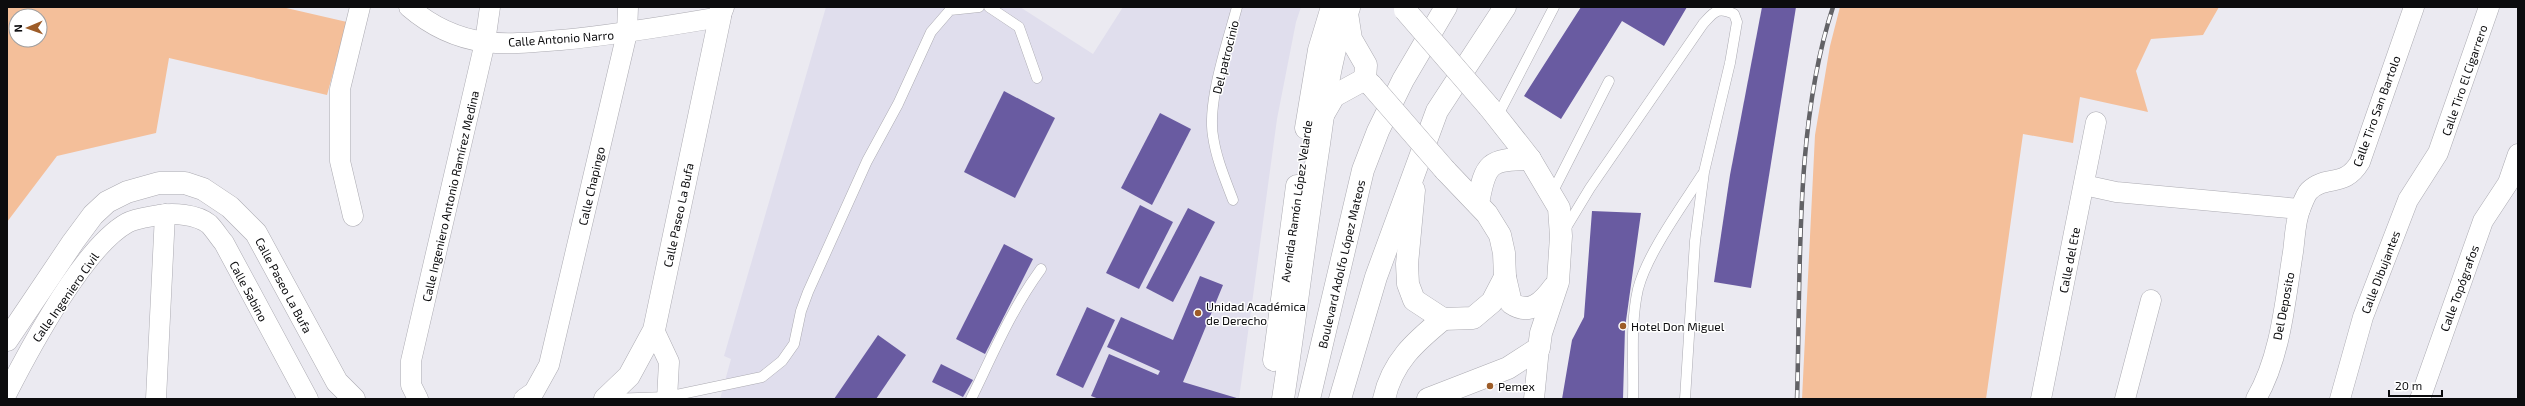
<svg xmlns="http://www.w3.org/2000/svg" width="2525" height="406" viewBox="0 0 2525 406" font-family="'Exo 2',sans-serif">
<rect width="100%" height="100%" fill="#ebeaf1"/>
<path fill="#e0deed" d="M826,7H1020L1093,54L1123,7H1301L1296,22L1277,119L1239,399H720L731,359L724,356Z"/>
<g fill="#f4bf9a" fill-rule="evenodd">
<path d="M7,7H282L347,22L327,95L169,58L156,133L57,156L7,222ZM16,16H40V40H16Z"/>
<path d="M1840,7H2219L2203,35L2151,39L2136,71L2148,112L2080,97L2073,143L2023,134L1986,399H1802L1815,135L1830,46Z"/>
</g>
<g fill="#695ba1">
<path d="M1581,7H1687L1664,46L1622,21L1561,119L1524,96Z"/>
<path d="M1762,7H1796L1751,288L1714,282L1730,175Z"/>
<path d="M1004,91L1055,118L1015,198L964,172Z"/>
<path d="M1160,113L1191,129L1152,205L1121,188Z"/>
<path d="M1140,205L1173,222L1139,289L1106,273Z"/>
<path d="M1188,208L1215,222L1173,302L1146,288Z"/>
<path d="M1592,211L1641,213L1625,328L1623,399H1562L1572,340L1584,317Z"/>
<path d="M1004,244L1033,259L985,354L956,339Z"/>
<path d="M1200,276L1223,285L1183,382L1240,399H1099L1091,396L1109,354L1158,375L1160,371L1107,347L1121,317L1173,340Z"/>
<path d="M1087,307L1115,320L1083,388L1056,375Z"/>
<path d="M878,335L906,355L876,399H834Z"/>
<path d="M941,364L973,380L963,397L932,382Z"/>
</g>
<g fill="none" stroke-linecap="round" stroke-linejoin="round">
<defs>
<g id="service">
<path d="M989,7L1019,27L1037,78"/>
<path d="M1497,117L1554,7"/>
<path d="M1551,195L1609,81"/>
<path d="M1233,200C1225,179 1216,158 1213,136C1207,101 1228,41 1237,7"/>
<path d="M1564,231L1590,188L1703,24C1714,12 1717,6 1734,14L1737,22L1730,63L1704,172L1695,241L1685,399"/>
<path d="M609,399L667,397L762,377L782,361L794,344L801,311L808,292L867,161L898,104L931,32L950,10L979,7"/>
<path d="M971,399C993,354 1011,310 1041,269"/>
<path d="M1633,399C1634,364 1630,324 1638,289C1647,254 1682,206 1702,175"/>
</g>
<g id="minor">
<path d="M409,7C431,26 456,38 485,42C510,45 536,42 561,40C615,35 667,26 720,17L724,7"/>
<path d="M2084,185L2116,192L2300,209"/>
<path d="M353,216L340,161V89L360,7"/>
<path d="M654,330L669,362L667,399"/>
<path d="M7,393C30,348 84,247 127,223C136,218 149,217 159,215C174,213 196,214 209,224C214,229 219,237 224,243L308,399"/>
<path d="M156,399L165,214"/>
<path d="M418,399L411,385V361L485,42L490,7"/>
<path d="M524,399L534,392L549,365L627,33L628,7"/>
<path d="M1534,399L1539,348"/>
<path d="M2041,399L2096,122"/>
<path d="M2125,399L2151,300"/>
<path d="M2256,399C2281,356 2285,301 2293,252C2295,238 2295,220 2301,207C2303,202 2306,194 2309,191C2326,174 2344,189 2360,162L2414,7"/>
<path d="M2340,399L2363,317L2408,200L2438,153L2489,7"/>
<path d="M2420,399L2483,221L2508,183L2518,154"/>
</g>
<g id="tertiary">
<path d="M1306,128L1319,50L1332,7"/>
<path d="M1478,204C1485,163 1489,159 1530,159"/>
<path d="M1505,277L1511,303C1530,316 1543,302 1554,287"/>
<path d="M7,340L73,242L93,215L107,202L127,192L159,183H185L203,189L230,207L256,233L337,382L354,399"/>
<path d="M1274,360L1297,186"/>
<path d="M605,399L629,376L654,330L720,17L721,7"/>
<path d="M1283,399C1296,314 1306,229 1319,144C1325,102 1331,47 1349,8"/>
<path d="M1384,399C1392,362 1415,342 1443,319"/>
<path d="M1428,399L1508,368L1539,348L1541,333L1558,282L1561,236L1559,208L1530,159L1489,107"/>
</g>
<g id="primary">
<path d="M1346,7L1351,39L1366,65L1365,79L1372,86"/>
<path d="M1323,115L1334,96L1365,79"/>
<path d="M1414,190L1407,264L1408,284L1414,300L1443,319L1473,318L1492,302L1505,277L1504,253L1500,235L1487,214L1445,170"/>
<path d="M1309,399L1363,170L1378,131L1403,80L1446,7"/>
<path d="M1340,399L1376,277L1437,111L1505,7"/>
</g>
</defs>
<use href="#service" stroke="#acabb2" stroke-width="11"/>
<use href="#minor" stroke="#acabb2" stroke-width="21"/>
<use href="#tertiary" stroke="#acabb2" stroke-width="23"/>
<use href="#primary" stroke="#acabb2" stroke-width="23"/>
<use href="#service" stroke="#fff" stroke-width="10"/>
<use href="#minor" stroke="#fff" stroke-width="20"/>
<use href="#tertiary" stroke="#fff" stroke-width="22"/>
<use href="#primary" stroke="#fff" stroke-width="22"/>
<defs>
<path id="rail" d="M1797,399C1801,275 1794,125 1833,7"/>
</defs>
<use href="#rail" stroke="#626266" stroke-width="4.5"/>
<use href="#rail" stroke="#fff" stroke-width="3" stroke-dasharray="9" stroke-linecap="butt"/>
<defs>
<path id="tertiary-bridge" d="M1405,10L1489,107"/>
<path id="primary-bridge" d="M1372,86L1445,170"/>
</defs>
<use href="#tertiary-bridge" stroke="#acabb2" stroke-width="23" stroke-linecap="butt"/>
<use href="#primary-bridge" stroke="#acabb2" stroke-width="23" stroke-linecap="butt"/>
<use href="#tertiary-bridge" stroke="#fff" stroke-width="22"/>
<use href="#primary-bridge" stroke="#fff" stroke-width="22"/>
</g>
<g fill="#9d5c28" stroke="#fff" stroke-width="1.5">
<circle cx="1198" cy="313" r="4"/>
<circle cx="1623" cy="326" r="4"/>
<circle cx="1490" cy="386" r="4"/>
</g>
<g text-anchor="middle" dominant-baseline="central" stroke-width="3" stroke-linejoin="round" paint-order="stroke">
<g font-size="12" fill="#0c0c0e" stroke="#fff">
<text transform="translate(561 38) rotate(-4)">Calle Antonio Narro</text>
<text transform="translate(1225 57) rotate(-76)">Del patrocinio</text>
<text transform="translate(2464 80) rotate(-71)">Calle Tiro El Cigarrero</text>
<text transform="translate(2376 111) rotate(-70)">Calle Tiro San Bartolo</text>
<text transform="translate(591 186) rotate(-77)">Calle Chapingo</text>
<text transform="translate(450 196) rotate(-77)">Calle Ingeniero Antonio Ramírez Medina</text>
<text transform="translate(1296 201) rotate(-82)">Avenida Ramón López Velarde</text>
<text transform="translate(678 215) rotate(-78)">Calle Paseo La Bufa</text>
<text transform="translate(2069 260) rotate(-79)">Calle del Ete</text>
<text transform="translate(1341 264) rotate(-77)">Boulevard Adolfo López Mateos</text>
<text transform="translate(2380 272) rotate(-69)">Calle Dibujantes</text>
<text transform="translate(284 285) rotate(62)">Calle Paseo La Bufa</text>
<text transform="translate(2459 288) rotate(-70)">Calle Topógrafos</text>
<text transform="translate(249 291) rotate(62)">Calle Sabino</text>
<text transform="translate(65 297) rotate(-55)">Calle Ingeniero Civil</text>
<text transform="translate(2283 306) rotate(-79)">Del Deposito</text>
</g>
<g font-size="12" fill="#0c0c0e" stroke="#fff" text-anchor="start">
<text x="1206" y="306">Unidad Académica<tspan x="1206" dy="14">de Derecho</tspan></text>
<text x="1631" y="326">Hotel Don Miguel</text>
<text x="1498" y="386">Pemex</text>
</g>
</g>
<rect width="2525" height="406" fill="none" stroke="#0c0c0e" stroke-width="16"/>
<g transform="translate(28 28) rotate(268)"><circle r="19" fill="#ffffff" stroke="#9e9e9f"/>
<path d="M0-3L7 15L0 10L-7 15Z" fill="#9d5c28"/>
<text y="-6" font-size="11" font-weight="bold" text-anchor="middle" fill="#0c0c0e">N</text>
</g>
<path d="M2389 390v6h53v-6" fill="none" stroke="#0c0c0e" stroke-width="2"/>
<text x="2395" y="390" font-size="12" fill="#0c0c0e" stroke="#ffffff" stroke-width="3" paint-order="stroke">20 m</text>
</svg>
